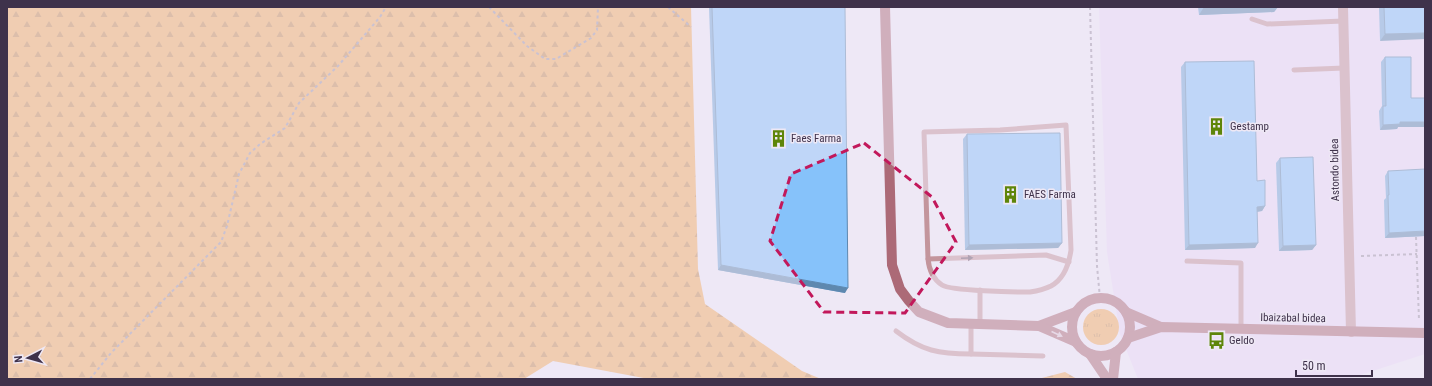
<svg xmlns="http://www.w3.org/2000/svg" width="1432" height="386" viewBox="0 0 1432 386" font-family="'Roboto Condensed',sans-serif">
<defs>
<pattern id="grass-tufts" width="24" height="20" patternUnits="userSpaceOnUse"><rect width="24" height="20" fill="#f1ad60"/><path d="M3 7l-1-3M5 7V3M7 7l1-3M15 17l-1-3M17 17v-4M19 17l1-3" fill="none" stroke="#c58d51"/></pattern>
<pattern id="forest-firs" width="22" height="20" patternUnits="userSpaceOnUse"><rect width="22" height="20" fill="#f1ad60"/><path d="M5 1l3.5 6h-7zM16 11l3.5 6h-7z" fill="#c58d51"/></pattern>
</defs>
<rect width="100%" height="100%" fill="#eee8f5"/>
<path fill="#e8daf7" d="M1099,7H1425V354L1348,379H1138L1120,334L1107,252Z"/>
<circle fill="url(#grass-tufts)" cx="1101" cy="327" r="18"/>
<g fill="url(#forest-firs)">
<path d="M7,7H691L698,269L705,304L802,371L821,379H649L553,361L524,379H7Z"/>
<path d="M1065,372L1077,379H1038Z"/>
</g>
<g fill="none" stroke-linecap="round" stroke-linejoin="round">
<g stroke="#9d94a7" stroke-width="2" stroke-dasharray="3 3" stroke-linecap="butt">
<path d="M489,7L527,46L545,59H556L591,38L597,30L598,7"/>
<path d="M668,7L691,27"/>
<path d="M1090,7L1097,266L1100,298"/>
<path d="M1416,237L1419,320"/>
<path d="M1361,256L1417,254"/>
<path d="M90,379L111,353L221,242L227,226L239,174L250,153L260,144L285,128L299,103L338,66L380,17L386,7"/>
</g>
<g stroke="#c3959c" stroke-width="5">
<path d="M1252,19L1267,24L1343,21"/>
<path d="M1294,70L1344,68"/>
<path d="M1066,125L1071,250C1069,264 1064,279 1051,286C1045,289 1037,291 1030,292C1016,292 951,291 942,285C933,279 929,270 928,259L924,132L1000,130Z"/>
<path d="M928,259L1046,255L1069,262"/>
<path d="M1187,261L1241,263V329"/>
<path d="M980,324V290"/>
<path d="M896,331C922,351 939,354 971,354V324"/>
<path d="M971,354L1043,356"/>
</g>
<path stroke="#c3959c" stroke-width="10" d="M1343,7L1351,332"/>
<g stroke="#ac6a77" stroke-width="10">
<path d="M885,7L892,265L900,289L909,301L919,312L948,323L1039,326L1076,312"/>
<circle cx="1101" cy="327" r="29"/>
<path d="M1126,312L1161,327"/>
<path d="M1039,326L1076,342"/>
<path d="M1128,338L1161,327L1425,333"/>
<path d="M1090,354L1107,379"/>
<path d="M1113,379L1116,352"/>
</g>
</g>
<g fill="#73a7d7">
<path d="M709,7H845V293L718,270Z"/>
<path d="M1198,7H1278L1274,12L1199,15Z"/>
<path d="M1379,7H1425L1380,41Z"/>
<path d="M1385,57L1398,127L1397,129L1380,130L1379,111L1382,106L1381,62Z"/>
<path d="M1185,62L1257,181L1265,206L1262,211L1257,212L1255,248L1185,250L1181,67Z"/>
<path d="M967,134L1062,243L1058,248L965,250L963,139Z"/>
<path d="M1280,158L1316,245L1312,250L1279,251L1276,163Z"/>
<path d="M1388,171L1425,236L1385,238L1384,200L1386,198L1385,176Z"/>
</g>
<g fill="#5e88af">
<path d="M1204,7H1278L1274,12L1199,15Z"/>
<path d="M1425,33V39L1380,41L1385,34Z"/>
<path d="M1400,122H1425V127H1398L1397,129L1380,130L1383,125Z"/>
<path d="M1265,206L1262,211L1254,212L1257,207Z"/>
<path d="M1425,231V236L1385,238L1389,233Z"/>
<path d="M1062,243L1058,248L965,250L969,245Z"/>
<path d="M1258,243L1255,248L1185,250L1189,245Z"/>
<path d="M1316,245L1312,250L1279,251L1283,246Z"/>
<path d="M721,265L848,288L845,293L718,270Z"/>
</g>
<g fill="#86c2fa" stroke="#5e88af">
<path d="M712,7H845L848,288L721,265Z"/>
<path d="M1384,7H1425V33L1385,34Z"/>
<path d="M1385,57H1411V98H1425V122H1400V124L1383,125V106H1386Z"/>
<path d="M1254,61L1257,181L1265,180V206L1257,207L1258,243L1189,245L1185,62Z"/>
<path d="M1060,133L1062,243L969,245L967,134Z"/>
<path d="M1313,157L1316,245L1283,246L1280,158Z"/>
<path d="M1425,169V231L1389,233L1388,195H1389L1388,171Z"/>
</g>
<defs><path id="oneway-solid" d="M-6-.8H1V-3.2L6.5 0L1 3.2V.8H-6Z"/></defs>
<use fill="#675063" href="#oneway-solid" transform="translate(967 258) rotate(-2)"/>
<use fill="#dec8d6" href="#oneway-solid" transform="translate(1057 334) rotate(24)"/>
<path d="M0 0H1432V386H0ZM864,143L932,197L956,242L905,313L824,312L770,241L791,174Z" fill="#eee8f5" fill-opacity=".55" fill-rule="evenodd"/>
<path fill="none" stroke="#c2185b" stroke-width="3" stroke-dasharray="8 5" stroke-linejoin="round" d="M864,143L932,197L956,242L905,313L824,312L770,241L791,174Z"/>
<defs>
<symbol id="building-bare" viewBox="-9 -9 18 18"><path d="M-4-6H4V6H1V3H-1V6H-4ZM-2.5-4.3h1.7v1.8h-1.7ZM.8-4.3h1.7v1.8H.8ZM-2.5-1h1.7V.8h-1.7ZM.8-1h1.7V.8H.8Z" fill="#5e8509" stroke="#eee8f5" stroke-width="2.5" paint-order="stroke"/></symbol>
<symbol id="bus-bare" viewBox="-9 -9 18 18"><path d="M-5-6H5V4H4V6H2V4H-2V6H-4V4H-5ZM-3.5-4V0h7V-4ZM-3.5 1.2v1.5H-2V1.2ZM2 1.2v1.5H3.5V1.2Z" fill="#5e8509" stroke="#eee8f5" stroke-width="2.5" paint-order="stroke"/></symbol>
</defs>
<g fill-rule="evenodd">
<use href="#building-bare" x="1204" y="114" width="25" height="25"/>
<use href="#building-bare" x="766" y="126" width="25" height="25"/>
<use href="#building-bare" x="998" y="182" width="25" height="25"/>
<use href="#bus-bare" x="1204" y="328" width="25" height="25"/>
</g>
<g text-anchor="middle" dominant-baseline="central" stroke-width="3" stroke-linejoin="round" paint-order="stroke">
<g font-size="11" fill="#3f324b" stroke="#eee8f5" text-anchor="start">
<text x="1230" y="126">Gestamp</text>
<text x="791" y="138">Faes Farma</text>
<text x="1024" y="194">FAES Farma</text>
<text x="1229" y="340">Geldo</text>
</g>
<g font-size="11" fill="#3f324b" stroke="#eee8f5">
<text transform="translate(1335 170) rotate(-91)">Astondo bidea</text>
<text transform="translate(1293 318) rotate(1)">Ibaizabal bidea</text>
</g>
</g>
<rect width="1432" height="386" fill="none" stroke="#3f324b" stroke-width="16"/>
<g transform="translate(28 358) rotate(264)" stroke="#eee8f5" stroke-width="3" paint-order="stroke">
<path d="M0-3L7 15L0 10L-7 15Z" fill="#3f324b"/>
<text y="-6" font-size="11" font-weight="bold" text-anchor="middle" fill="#3f324b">N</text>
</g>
<path d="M1296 370v6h76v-6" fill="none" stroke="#3f324b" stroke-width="2"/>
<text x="1302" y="370" font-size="12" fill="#3f324b" stroke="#eee8f5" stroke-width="3" paint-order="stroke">50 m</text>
</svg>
